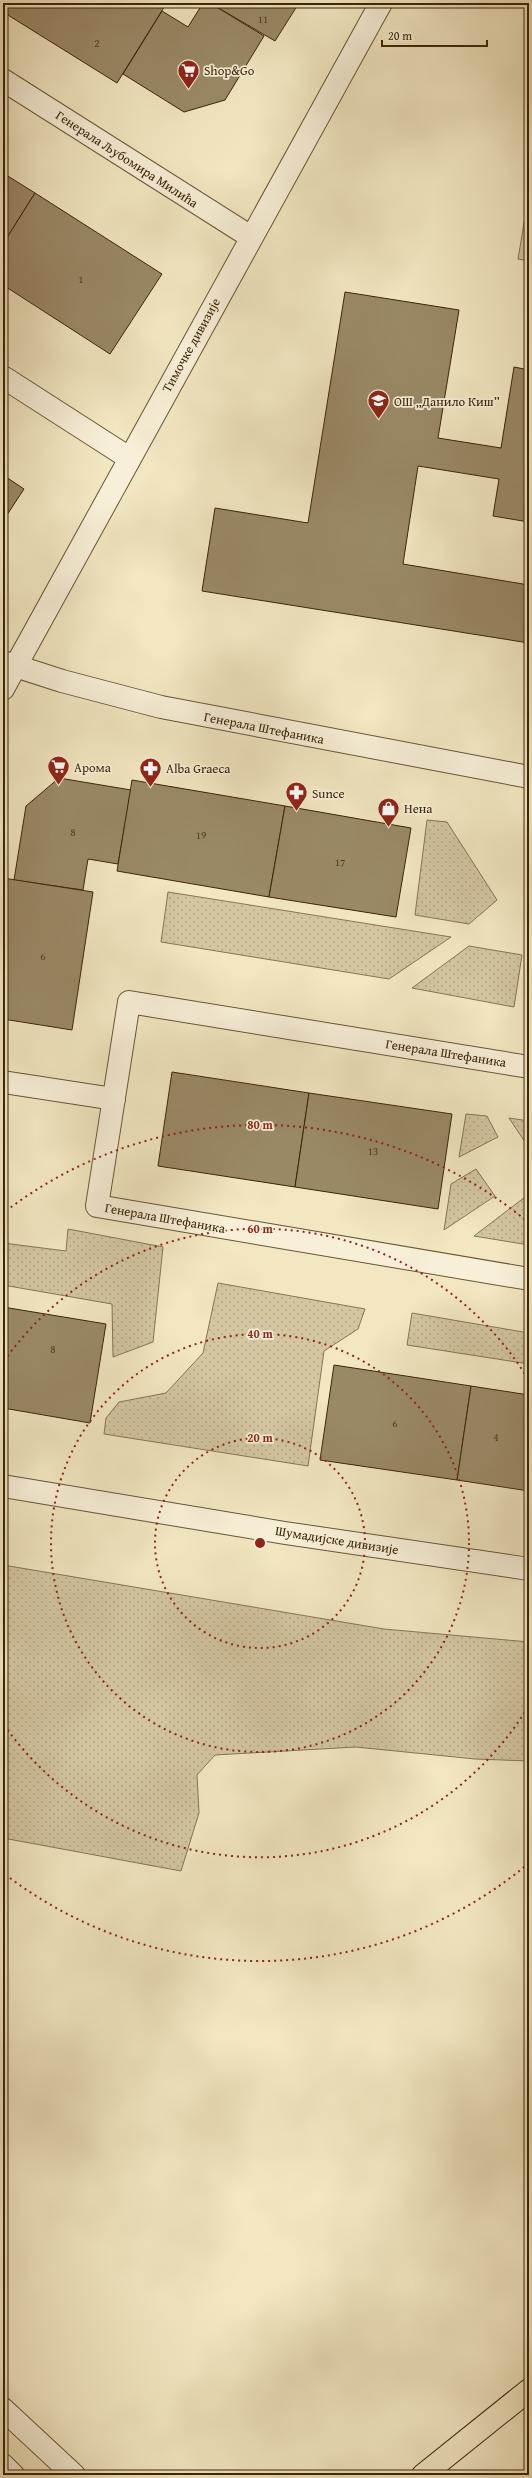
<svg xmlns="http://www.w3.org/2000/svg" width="532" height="2478" viewBox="0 0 532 2478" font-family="'Gentium Book Plus',serif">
<defs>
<pattern id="grass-dots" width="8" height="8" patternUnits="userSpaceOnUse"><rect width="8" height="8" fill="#d3c6a1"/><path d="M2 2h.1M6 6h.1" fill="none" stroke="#b6aa89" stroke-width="1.8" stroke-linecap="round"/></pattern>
</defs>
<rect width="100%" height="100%" fill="#f2e7c1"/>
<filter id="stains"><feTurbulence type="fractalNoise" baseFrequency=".005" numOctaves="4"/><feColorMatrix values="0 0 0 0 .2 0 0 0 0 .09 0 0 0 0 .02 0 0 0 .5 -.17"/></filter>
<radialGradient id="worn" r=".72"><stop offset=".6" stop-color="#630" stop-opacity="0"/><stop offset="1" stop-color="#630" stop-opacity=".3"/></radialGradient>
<g fill="url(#grass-dots)" stroke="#877554">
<path d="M427,820L447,822L497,900L469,924L415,915Z"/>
<path d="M168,892L451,937L389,979L161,942Z"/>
<path d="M469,946L522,955L514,1007L412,988Z"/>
<path d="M466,1114L487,1116L498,1137L459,1157Z"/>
<path d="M509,1118L529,1121V1148Z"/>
<path d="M476,1169L495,1196L444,1230L451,1184Z"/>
<path d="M529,1194V1245L474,1236Z"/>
<path d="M68,1229L163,1247L153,1342L113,1357L112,1304L3,1285V1243L66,1251Z"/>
<path d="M218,1283L365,1309L358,1329L324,1351L308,1466L104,1434L106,1418L119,1402L166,1393L203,1353Z"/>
<path d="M412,1313L529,1333V1364L407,1345Z"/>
<path d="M3,1565L384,1629L529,1642V1761L475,1759L356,1747L215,1755L197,1775L199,1813L181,1871L3,1838Z"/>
</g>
<path fill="#d3c6a1" stroke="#877554" d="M529,193V261L518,259Z"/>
<g fill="#9a8967" stroke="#3b2406">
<path d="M3,3H164L166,4L117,83L3,12Z"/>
<path d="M203,3H210L264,36L225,100L184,112L123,74L162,11L188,27Z"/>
<path d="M210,3H299L275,41Z"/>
<path d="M3,173L35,193L3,244Z"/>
<path d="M35,193L162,274L110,354L3,285V244Z"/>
<path d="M345,292L459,310L438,438L501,448L514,367L529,370V522L493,516L499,479L418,466L403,564L529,585V643L202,591L215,508L308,523Z"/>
<path d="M3,475L24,489L3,521Z"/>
<path d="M59,778L131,790L118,864L88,859L83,890L14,880L26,806Z"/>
<path d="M132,780L285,806L269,897L117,871Z"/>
<path d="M285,806L411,828L396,917L269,897Z"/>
<path d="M3,878L93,892L72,1030L3,1019Z"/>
<path d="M172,1072L309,1093L295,1187L158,1166Z"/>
<path d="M309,1093L452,1114L438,1209L295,1187Z"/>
<path d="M3,1307L106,1324L90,1423L3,1408Z"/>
<path d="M334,1365L471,1386L457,1480L320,1460Z"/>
<path d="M471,1386L529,1395V1491L457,1480Z"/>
</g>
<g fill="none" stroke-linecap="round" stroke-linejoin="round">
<defs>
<g id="minor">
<path d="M3,80L251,237"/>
<path d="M3,377L129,458"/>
<path d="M3,662L62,681L161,707L529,777"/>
<path d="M3,689L381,3"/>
<path d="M529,1067L129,1002L97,1206L529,1279"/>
<path d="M3,1082L114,1099"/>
<path d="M3,1486L285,1533L529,1569"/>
<path d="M3,2409L74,2475"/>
<path d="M3,2465L13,2475"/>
</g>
<path id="major" d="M423,2475L529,2390"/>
</defs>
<use href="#minor" stroke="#695535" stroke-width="24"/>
<use href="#major" stroke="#3b2406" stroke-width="24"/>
<use href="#minor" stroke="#f7efd7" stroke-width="22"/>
<use href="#major" stroke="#f2e7c1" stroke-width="22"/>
</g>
<g fill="none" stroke="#8f2418" stroke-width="2" stroke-dasharray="2 4">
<circle cx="260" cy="1543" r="105"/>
<circle cx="260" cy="1543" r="209"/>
<path d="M528 1707A314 314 0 0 1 4 1725M4 1361A314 314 0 0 1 528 1379"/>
<path d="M529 1863A418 418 0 0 1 6 1875M6 1211A418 418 0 0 1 529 1223"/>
</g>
<defs>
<symbol id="supermarket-pin" viewBox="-11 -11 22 30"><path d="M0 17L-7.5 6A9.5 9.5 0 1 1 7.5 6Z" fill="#8f2418" stroke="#f7efd7"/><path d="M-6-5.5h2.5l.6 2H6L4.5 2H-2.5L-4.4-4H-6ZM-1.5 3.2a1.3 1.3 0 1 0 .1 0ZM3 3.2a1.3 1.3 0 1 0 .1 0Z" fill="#fff"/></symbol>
<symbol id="school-pin" viewBox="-11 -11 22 30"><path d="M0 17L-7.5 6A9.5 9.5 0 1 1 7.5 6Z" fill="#8f2418" stroke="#f7efd7"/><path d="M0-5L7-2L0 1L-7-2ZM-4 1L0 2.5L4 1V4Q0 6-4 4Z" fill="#fff"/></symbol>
<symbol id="pharmacy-pin" viewBox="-11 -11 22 30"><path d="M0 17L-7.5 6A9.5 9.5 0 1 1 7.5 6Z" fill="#8f2418" stroke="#f7efd7"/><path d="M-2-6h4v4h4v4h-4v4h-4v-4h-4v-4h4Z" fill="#fff"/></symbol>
<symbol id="shop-pin" viewBox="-11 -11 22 30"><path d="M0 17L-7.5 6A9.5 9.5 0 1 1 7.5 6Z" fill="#8f2418" stroke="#f7efd7"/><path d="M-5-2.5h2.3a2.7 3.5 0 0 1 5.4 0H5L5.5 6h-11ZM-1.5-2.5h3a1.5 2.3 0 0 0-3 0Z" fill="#fff"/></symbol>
</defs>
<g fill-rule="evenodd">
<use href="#supermarket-pin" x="176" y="58" width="25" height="34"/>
<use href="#school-pin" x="366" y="388" width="25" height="34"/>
<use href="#supermarket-pin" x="46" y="754" width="25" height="34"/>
<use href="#pharmacy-pin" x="138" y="756" width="25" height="34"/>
<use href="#pharmacy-pin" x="284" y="780" width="25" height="34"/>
<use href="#shop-pin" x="376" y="796" width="25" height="34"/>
</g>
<g text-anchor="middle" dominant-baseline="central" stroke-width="3.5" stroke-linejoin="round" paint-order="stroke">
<g font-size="11" fill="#533d1e">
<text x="263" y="19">11</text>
<text x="97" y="43">2</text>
<text x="81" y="279">1</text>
<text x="73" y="832">8</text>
<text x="201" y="835">19</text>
<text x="340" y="862">17</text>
<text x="43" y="956">6</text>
<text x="373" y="1151">13</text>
<text x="53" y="1349">8</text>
<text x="395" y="1423">6</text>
<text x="496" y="1437">4</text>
</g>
<g font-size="13" fill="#3b2406" stroke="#f7efd7" text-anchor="start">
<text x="204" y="70">Shop&amp;Go</text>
<text x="394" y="401">ОШ „Данило Киш”</text>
<text x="74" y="767">Арома</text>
<text x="166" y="768">Alba Graeca</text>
<text x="312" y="793">Sunce</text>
<text x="404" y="808">Нена</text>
</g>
<g font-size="13" fill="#3b2406" stroke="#f7efd7">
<text transform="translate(127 159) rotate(33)">Генерала Љубомира Милића</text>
<text transform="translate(191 345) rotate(-61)">Тимочке дивизије</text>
<text transform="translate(264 728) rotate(11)">Генерала Штефаника</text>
<text transform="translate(446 1053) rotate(9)">Генерала Штефаника</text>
<text transform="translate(165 1218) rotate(10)">Генерала Штефаника</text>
<text transform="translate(337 1540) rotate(9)">Шумадијске дивизије</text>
</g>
</g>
<circle cx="260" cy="1543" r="6" fill="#8f2418" stroke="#f7efd7" stroke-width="2"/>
<g font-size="12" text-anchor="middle" font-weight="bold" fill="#8f2418" stroke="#f7efd7" stroke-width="3.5" stroke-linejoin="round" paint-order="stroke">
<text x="260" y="1129">80 m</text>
<text x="260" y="1233">60 m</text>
<text x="260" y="1338">40 m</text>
<text x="260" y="1442">20 m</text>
</g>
<rect width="532" height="2478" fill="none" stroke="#f2e7c1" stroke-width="16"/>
<rect x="4" y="4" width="524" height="2470" fill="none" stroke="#3b2406" stroke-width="2"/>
<rect x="8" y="8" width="516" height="2462" fill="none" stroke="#3b2406"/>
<path d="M382 40v6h105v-6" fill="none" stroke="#3b2406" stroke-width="2"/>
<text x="388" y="40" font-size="12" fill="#3b2406" stroke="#f7efd7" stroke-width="3" paint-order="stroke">20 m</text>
<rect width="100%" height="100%" filter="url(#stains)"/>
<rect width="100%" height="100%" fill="url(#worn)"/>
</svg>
